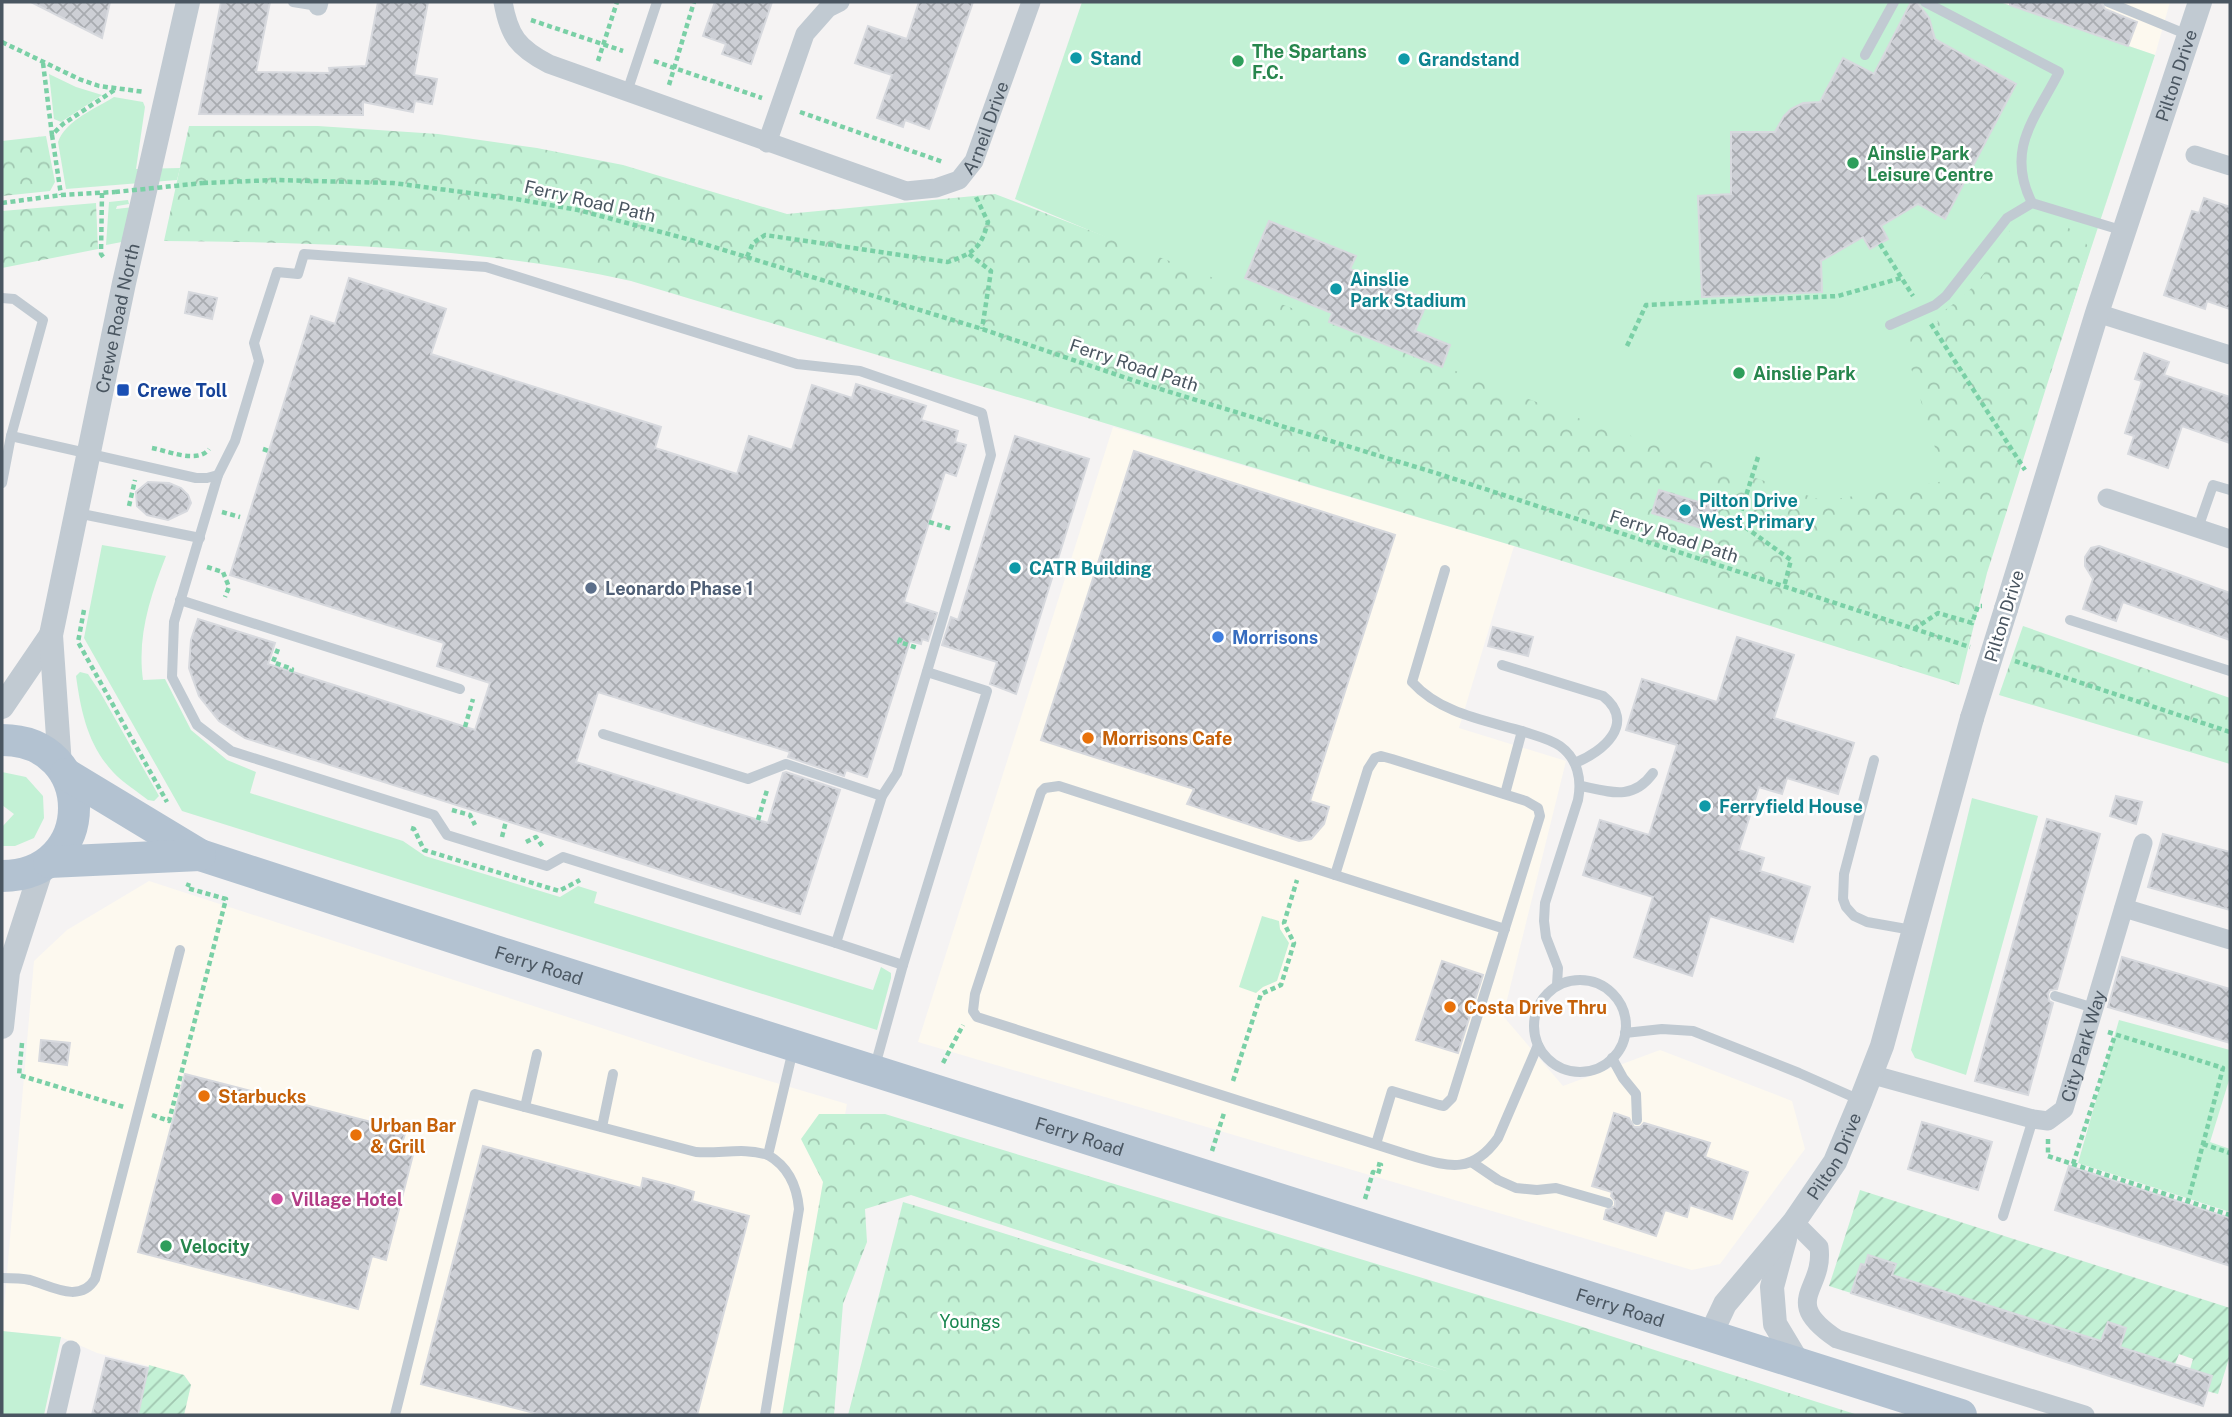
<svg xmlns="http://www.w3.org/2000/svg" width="2232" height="1417" viewBox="0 0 2232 1417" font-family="'Public Sans',sans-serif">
<defs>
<pattern id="forest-crowns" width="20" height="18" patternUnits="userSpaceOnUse" patternTransform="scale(1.75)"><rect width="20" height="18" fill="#c3f1d5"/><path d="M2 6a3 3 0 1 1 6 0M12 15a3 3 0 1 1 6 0" fill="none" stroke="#a0c6b0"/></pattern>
<pattern id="garden-furrows" width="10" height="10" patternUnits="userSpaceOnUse" patternTransform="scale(1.75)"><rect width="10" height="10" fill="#c3f1d5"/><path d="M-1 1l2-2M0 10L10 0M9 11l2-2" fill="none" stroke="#a0c6b0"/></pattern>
<pattern id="building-cross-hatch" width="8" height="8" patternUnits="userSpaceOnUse" patternTransform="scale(1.75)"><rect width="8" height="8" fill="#cdcfd5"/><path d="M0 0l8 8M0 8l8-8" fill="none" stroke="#a8abb0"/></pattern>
</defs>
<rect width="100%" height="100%" fill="#f5f3f3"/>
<g fill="#fdf9ef">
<path d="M2001,2H2170L2155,55Z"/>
<path d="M1113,427L1514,546L1459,728L1566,761L1503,1016L1563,1086L1660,1050L1792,1101L1805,1149L1720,1264L1692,1270L918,1042Z"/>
<path d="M149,881L706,1062L847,1104L789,1415H184L191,1385L184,1375L97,1353L61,1337L2,1331L34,961L67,930Z"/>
</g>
<g fill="#c3f1d5">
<path d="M1082,2H2000L2155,55L1981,581L1721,496L1015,199Z"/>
<path d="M49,74L76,87L102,95L61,122L54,119Z"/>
<path d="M114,97L143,102L145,107L136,169L180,168L177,180L66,189L58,142C66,120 95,109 114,97Z"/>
<path d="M128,200L129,204L117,206L116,209L134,207L127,241L106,245L109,202Z"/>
<path d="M102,545L166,556C150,597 137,636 143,680L165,679L191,730L227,760L256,772L250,793L403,841L425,856L560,897L578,886L597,892L594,903L873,990L881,967L891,973V978L877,1030L182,811L84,638Z"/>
<path d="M80,672L88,674L100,692L159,796L154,801L148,800C137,791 123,783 113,772C88,745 81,712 76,676Z"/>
<path d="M2,772L26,777L43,796L44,818L34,838L15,846H2V827L14,814L2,805Z"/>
<path d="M1972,798L2038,816L1966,1075L1915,1058L1911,1050Z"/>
<path d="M1262,916L1279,921L1280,929L1289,943L1277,981L1263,987L1256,993L1239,987Z"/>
<path d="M2119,1020L2230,1050V1077L2210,1142L2230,1149V1212L2078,1163Z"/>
<path d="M2,1331L61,1337L44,1415H2Z"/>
</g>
<g fill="url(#forest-crowns)">
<path d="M189,126H318L438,134L537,148L623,165L787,214L995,194L1578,418L1824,501L1945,481L1902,338L1938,323L1936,316C1958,302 1977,286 1991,263C1996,254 2000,243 2007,234C2029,206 2076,222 2090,250L1987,573L1959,685L1514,546L631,281C478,247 320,242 164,241Z"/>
<path d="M46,136L55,182L50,191L2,196V141Z"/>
<path d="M96,203L98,249L2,268V211Z"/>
<path d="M2023,626L2230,698V764L1999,695Z"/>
<path d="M819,1114H885L1570,1323L1858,1415H848L903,1202L1449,1372L911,1195L865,1209L867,1242L843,1304L834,1415H782L823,1182L801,1139Z"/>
</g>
<g fill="url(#garden-furrows)">
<path d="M1860,1190L2230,1308V1355L2218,1394L2207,1391L2212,1376L2190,1369L2193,1359L2179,1354L2175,1364L2138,1353L2128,1382L2110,1377L2126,1328L2108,1322L2101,1342L2036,1352L2018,1347L2027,1319L1952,1295L1943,1323L1935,1321L1941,1302L1932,1299L1935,1289L1892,1275L1896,1264L1869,1255L1865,1265H1861L1851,1293L1829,1286Z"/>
<path d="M149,1365L184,1375L191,1385L184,1415H138Z"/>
</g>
<g fill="url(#building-cross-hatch)" stroke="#d7d9de" stroke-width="2">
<path d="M31,2H110L102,38Z"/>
<path d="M221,2H270L256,72L330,73L329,68L366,66L378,2H428L414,75L437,79L432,104L415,101L413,112L363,102V115L199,114Z"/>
<path d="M715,2H772L751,64L722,54L726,44L703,36Z"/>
<path d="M919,2H973L929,129L905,120L903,127L877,118L892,75L855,63L868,26L907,39Z"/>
<path d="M1911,2H1917L1929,18L1935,39L2016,84L1945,219L1918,204L1881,226L1888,239L1870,249L1863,237L1821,261L1822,292L1702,297L1698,196L1731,194V132H1775L1784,116L1791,109L1803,103L1820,102L1843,58L1874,74Z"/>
<path d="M2010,2H2101L2105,9L2137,22L2128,46L2010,5Z"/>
<path d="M2204,198L2230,207V309L2207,301L2205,309L2164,295L2192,211L2199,213Z"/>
<path d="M1269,221L1356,256L1350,269L1428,300L1415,331L1450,345L1442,367L1329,322L1332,313L1245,278Z"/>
<path d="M349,278L446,309L431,354L661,427L655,448L737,474L749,436L792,450L812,385L852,398L856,384L926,406L921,420L958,431L955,442L966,445L956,476L945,472L904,602L937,613L928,641L922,639L921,644L910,641L867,777L846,770L844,776L788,757L790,752L598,692L576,762L768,823L783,773L786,772L840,790L800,914L245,738L219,721L199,696L189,668L191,640L198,619L275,643L268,664L475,730L490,683L437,666L444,643L230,575L311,316L335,324Z"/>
<path d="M189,292L217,298L212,319L185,313Z"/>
<path d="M2144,353L2169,362L2164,375L2230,397V443L2182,426L2168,468L2128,454L2134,436L2125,433L2142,381L2135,379Z"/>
<path d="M1015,436L1089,459L1016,694L990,684L997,662L942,645L951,617L958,620Z"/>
<path d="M1134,451L1395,535L1310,801L1329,807L1324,824L1311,839L1299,841L1187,804L1194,789L1041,740Z"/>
<path d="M148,482L169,483L181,488L188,495L191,503L187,511L168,520L147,515L137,506L136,492Z"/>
<path d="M1659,490L1718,508L1711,531L1652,513Z"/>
<path d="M2099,546L2230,593V640L2123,602L2116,621L2083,609L2093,579L2085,566V557L2091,548Z"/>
<path d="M1493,627L1533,637L1528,656L1488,646Z"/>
<path d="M1737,637L1794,655L1774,718L1854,743L1838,794L1787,778L1782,794L1759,787L1739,850L1764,858L1760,871L1810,887L1793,942L1710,916L1692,976L1634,957L1653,897L1583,875L1600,820L1649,835L1677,745L1626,730L1642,679L1717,702Z"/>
<path d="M2116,796L2142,802L2136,824L2110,816Z"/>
<path d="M2047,819L2100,834L2057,989L2050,990L2048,994L2049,1001L2053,1003L2028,1095L1975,1081Z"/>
<path d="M2163,834L2230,852V910L2148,887Z"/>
<path d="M2122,957L2230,989V1043L2108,1007Z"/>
<path d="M1442,961L1483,975L1458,1053L1416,1040Z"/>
<path d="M41,1040L70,1043L67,1065L39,1061Z"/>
<path d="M185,1074L406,1131L402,1143L415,1147L386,1260L372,1256L358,1309L138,1252Z"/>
<path d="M1614,1113L1629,1118L1634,1127H1640L1644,1123L1710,1143L1705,1157L1748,1172L1732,1219L1690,1205L1687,1217L1665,1210L1656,1236L1604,1219L1606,1210L1615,1206V1201L1611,1196L1612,1192L1592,1186Z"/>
<path d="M1922,1122L1992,1142L1978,1190L1908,1169Z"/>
<path d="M483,1146L641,1188L643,1178L671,1185L694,1192L692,1201L749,1216L697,1415H542L421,1384Z"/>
<path d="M2069,1166L2230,1218V1266L2055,1210Z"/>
<path d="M1868,1255L1896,1264L1892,1275L2101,1341L2108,1322L2126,1328L2120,1347L2212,1376L2203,1406L1851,1293L1861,1264L1865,1265Z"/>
<path d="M106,1358L148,1368L138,1415H92Z"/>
</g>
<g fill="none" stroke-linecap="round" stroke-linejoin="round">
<g stroke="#7ad0a6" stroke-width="4.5" stroke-dasharray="5 3.5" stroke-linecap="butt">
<path d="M531,20L623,51"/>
<path d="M2,42L79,79L99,86L145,92"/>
<path d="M598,61L617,2"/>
<path d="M654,61L762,98"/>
<path d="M43,63L52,135L63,124L116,89"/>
<path d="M669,85L694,2"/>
<path d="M800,112L943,162"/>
<path d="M52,135L61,195"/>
<path d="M203,183L275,180L393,183L516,199L578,210L691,240L982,329L1147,385L1439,474L1970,647"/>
<path d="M102,193L101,254L104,258"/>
<path d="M2,203L61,195L115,192"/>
<path d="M1880,244L1913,296"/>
<path d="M969,254L991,271L982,329"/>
<path d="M747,257L753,243L765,235L948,262C974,253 981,248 988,222L975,195"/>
<path d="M1931,324L2025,470"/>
<path d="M1627,346L1646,305L1838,296L1901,278"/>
<path d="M152,448C168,451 198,464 209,449"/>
<path d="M263,449L269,451"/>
<path d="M1758,457L1738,522L1791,560L1784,587"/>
<path d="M129,506L135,480"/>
<path d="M222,512L240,517"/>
<path d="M929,522L952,529"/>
<path d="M207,567L223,572L229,587L225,597"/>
<path d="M84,610L78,642L167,802"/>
<path d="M1914,629L1938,613L1972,623L1978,606H1982"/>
<path d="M901,638L899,642L918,648"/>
<path d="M278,649L273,662L292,669L291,672"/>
<path d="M2015,661L2230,732"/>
<path d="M465,727L473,699"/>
<path d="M452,810L470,815L475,825"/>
<path d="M758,820L767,790"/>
<path d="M411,828L414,829L424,850L559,891L580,880"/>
<path d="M502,837L506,821"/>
<path d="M526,842L536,837L543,847"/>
<path d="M2108,1032L2223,1068L2188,1201"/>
<path d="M22,1043L19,1075L124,1107"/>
<path d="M943,1063L963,1025"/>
<path d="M1233,1081L1261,994L1281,985L1294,943L1284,923L1297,880"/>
<path d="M152,1115L169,1121L226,899L187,888L189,883"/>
<path d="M2048,1139V1156L2230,1215"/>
<path d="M2203,1144L2230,1153"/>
<path d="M1212,1151L1224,1113"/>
<path d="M2073,1164L2115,1035"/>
<path d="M1365,1199L1373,1172L1378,1174L1381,1165L1377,1164"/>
</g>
<g stroke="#c1cad2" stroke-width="10">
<path d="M293,2L318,6"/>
<path d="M1925,2L2059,72C2035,119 2005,149 2032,203"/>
<path d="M2108,2L2188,35"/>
<path d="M1865,55L1894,2"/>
<path d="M627,92L657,2"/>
<path d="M304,254L486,267L797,364L860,371L982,413L991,455L897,773L882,796L836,943L563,857L547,866L447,835L434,815L231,751L197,725L172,677L174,622L218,475L235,441L259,361L254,343L277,272L298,274Z"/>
<path d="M2,298L14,299L43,320L11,436L2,483"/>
<path d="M1890,325L1935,305L1946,296L2007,218L2032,203L2124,231"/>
<path d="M11,436L196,478H207L218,475"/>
<path d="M77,513L200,538"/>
<path d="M2198,528L2213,485L2230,490"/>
<path d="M1445,570L1412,682C1441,714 1485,720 1525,732C1537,736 1550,739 1560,746C1578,759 1582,780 1578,800L1545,903L1544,921L1546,937L1558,968L1557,985"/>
<path d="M180,600L460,689"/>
<path d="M2070,620L2230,671"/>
<path d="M1502,665L1603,696C1637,723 1603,752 1575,763"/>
<path d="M603,734L748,779L786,764L882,796"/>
<path d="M1874,760L1844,874L1843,899L1846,907L1854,916L1867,922L1912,930"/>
<path d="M1581,786C1610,792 1633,801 1653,773"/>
<path d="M1505,794L1522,731"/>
<path d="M1335,875L1505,929"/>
<path d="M836,943L903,965L987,691L927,672"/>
<circle cx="1580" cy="1026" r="46"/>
<path d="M2055,996L2094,1008"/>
<path d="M1625,1033L1662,1029L1693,1031L1799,1073L1860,1100"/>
<path d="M1612,1058L1623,1078L1636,1094L1637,1120"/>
<path d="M875,1066L903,965"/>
<path d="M525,1107L537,1054"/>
<path d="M602,1127L613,1074"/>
<path d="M1376,1144L1392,1091L1439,1105L1444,1106L1452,1098L1540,816L1538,808L1526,801L1392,759L1381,756L1375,758L1368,769L1335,875L1059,786L1045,788L1041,792L975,994L973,1011L977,1017L1409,1155C1447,1166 1471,1176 1498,1138L1538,1045"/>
<path d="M1473,1163L1498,1180L1516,1188L1537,1190L1556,1188L1608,1203"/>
<path d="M2003,1216L2033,1119"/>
<path d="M2,1278C11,1278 21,1278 30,1280C51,1286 80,1304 95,1279L180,950"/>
<path d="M395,1415L475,1094L696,1152C721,1154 744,1147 768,1155"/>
<path d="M765,1415L799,1209C797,1186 789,1167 768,1155L793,1050"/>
</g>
<g stroke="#c1cad2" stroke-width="19">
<path id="s1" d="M503,2C509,36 518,48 549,64L906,191L936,188L959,180L974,161L1031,2"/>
<path d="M318,6L319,2"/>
<path d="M767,143L805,34L828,8L840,2"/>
<path d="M2195,155L2230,166"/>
<path d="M2097,313L2230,355"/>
<path d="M2107,498L2230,539"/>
<path d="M2124,908L2230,940"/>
<path id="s2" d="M1870,1074L2033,1119L2048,1121L2064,1109L2143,843"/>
<path d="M1794,1222L1819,1247C1825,1291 1779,1300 1837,1339L2085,1415"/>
<path d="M56,1415L71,1350"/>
</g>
<g stroke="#c1cad2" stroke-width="24">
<path id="s3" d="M2006,609L2097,313L2200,2"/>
<path d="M2,707L51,635"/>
<path id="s4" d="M60,766L51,635L124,283L188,2"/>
<path d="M2,1027L8,972L42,867"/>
<path d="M1785,1239L1772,1287L1775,1324L1799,1364"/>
<path id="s5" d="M1710,1336L1725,1304L1794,1222L1835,1162L1861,1100L1882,1046L1972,718"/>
</g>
<g stroke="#b3c2d1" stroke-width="32">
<path d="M2,740C98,740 98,876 2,876"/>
<path id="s6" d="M66,774L200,855L492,950L1961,1415"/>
<path d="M49,862L200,855"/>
</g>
<path stroke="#7ad0a6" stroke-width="4.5" stroke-dasharray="5 3.5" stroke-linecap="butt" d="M115,192L203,183"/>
<path stroke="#c1cad2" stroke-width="24" d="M1972,718L2006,609"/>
</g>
<g fill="#0f9aa8" stroke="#fff" stroke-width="2.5">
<circle cx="1076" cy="58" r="7"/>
<circle cx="1404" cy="59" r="7"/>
<circle cx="1336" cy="289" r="7"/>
<circle cx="1685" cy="510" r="7"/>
<circle cx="1015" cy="568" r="7"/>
<circle cx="1705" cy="806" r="7"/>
</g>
<g fill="#2e9e5b" stroke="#fff" stroke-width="2.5">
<circle cx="1238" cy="61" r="7"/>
<circle cx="1853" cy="163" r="7"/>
<circle cx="1739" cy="373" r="7"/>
<circle cx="166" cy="1246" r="7"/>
</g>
<rect fill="#1a4fb4" stroke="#fff" stroke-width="2.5" x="116" y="383" width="14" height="14" rx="3.5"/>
<circle fill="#5c6f8a" stroke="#fff" stroke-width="2.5" cx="591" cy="588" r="7"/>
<circle fill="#3f7fe0" stroke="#fff" stroke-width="2.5" cx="1218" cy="637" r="7"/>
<g fill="#e8710a" stroke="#fff" stroke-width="2.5">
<circle cx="1088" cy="738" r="7"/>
<circle cx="1450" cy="1007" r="7"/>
<circle cx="204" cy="1096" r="7"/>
<circle cx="356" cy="1135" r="7"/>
</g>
<circle fill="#d1479c" stroke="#fff" stroke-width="2.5" cx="277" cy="1199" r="7"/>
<g text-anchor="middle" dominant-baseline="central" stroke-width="5" stroke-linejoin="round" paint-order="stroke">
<g font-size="18" font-weight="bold" fill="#27864d" stroke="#fff" text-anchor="start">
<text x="1252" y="51">The Spartans<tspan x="1252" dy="21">F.C.</tspan></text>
<text x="1867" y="153">Ainslie Park<tspan x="1867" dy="21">Leisure Centre</tspan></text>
<text x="1753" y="373">Ainslie Park</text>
<text x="180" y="1246">Velocity</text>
</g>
<g font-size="18" font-weight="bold" fill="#0d838f" stroke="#fff" text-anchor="start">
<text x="1090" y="58">Stand</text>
<text x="1418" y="59">Grandstand</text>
<text x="1350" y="279">Ainslie<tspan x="1350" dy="21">Park Stadium</tspan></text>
<text x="1699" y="500">Pilton Drive<tspan x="1699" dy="21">West Primary</tspan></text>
<text x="1029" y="568">CATR Building</text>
<text x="1719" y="806">Ferryfield House</text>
</g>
<g font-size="18" fill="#4a5661" stroke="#fff">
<text stroke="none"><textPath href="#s3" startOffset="560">Pilton Drive</textPath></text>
<text stroke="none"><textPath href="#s1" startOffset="574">Arneil Drive</textPath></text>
<text transform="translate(590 201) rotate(13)">Ferry Road Path</text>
<text stroke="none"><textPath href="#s4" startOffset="455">Crewe Road North</textPath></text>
<text transform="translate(1134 365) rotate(18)">Ferry Road Path</text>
<text transform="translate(1674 536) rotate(18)">Ferry Road Path</text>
<text transform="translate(2004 616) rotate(-73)">Pilton Drive</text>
<text stroke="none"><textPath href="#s6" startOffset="513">Ferry Road</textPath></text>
<text stroke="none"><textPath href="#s2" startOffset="270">City Park Way</textPath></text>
<text stroke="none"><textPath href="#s6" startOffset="1080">Ferry Road</textPath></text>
<text stroke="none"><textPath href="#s5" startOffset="220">Pilton Drive</textPath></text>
<text stroke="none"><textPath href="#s6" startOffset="1647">Ferry Road</textPath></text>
</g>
<g font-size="18" font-weight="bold" fill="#164399" stroke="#fff" text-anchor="start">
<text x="137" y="390">Crewe Toll</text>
</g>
<g font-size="18" font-weight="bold" fill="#4e5e75" stroke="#fff" text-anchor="start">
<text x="605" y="588">Leonardo Phase 1</text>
</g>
<g font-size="18" font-weight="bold" fill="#366cbe" stroke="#fff" text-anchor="start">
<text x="1232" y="637">Morrisons</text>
</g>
<g font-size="18" font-weight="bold" fill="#c56008" stroke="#fff" text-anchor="start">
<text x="1102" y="738">Morrisons Cafe</text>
<text x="1464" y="1007">Costa Drive Thru</text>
<text x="218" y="1096">Starbucks</text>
<text x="370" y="1125">Urban Bar<tspan x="370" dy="21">&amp; Grill</tspan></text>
</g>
<g font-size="18" font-weight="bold" fill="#b23c85" stroke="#fff" text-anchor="start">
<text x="291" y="1199">Village Hotel</text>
</g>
<g font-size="18" fill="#17864f" stroke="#fff">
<text x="970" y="1321">Youngs</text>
</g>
</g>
<rect width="2232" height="1417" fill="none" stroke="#4a5661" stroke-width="7"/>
</svg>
